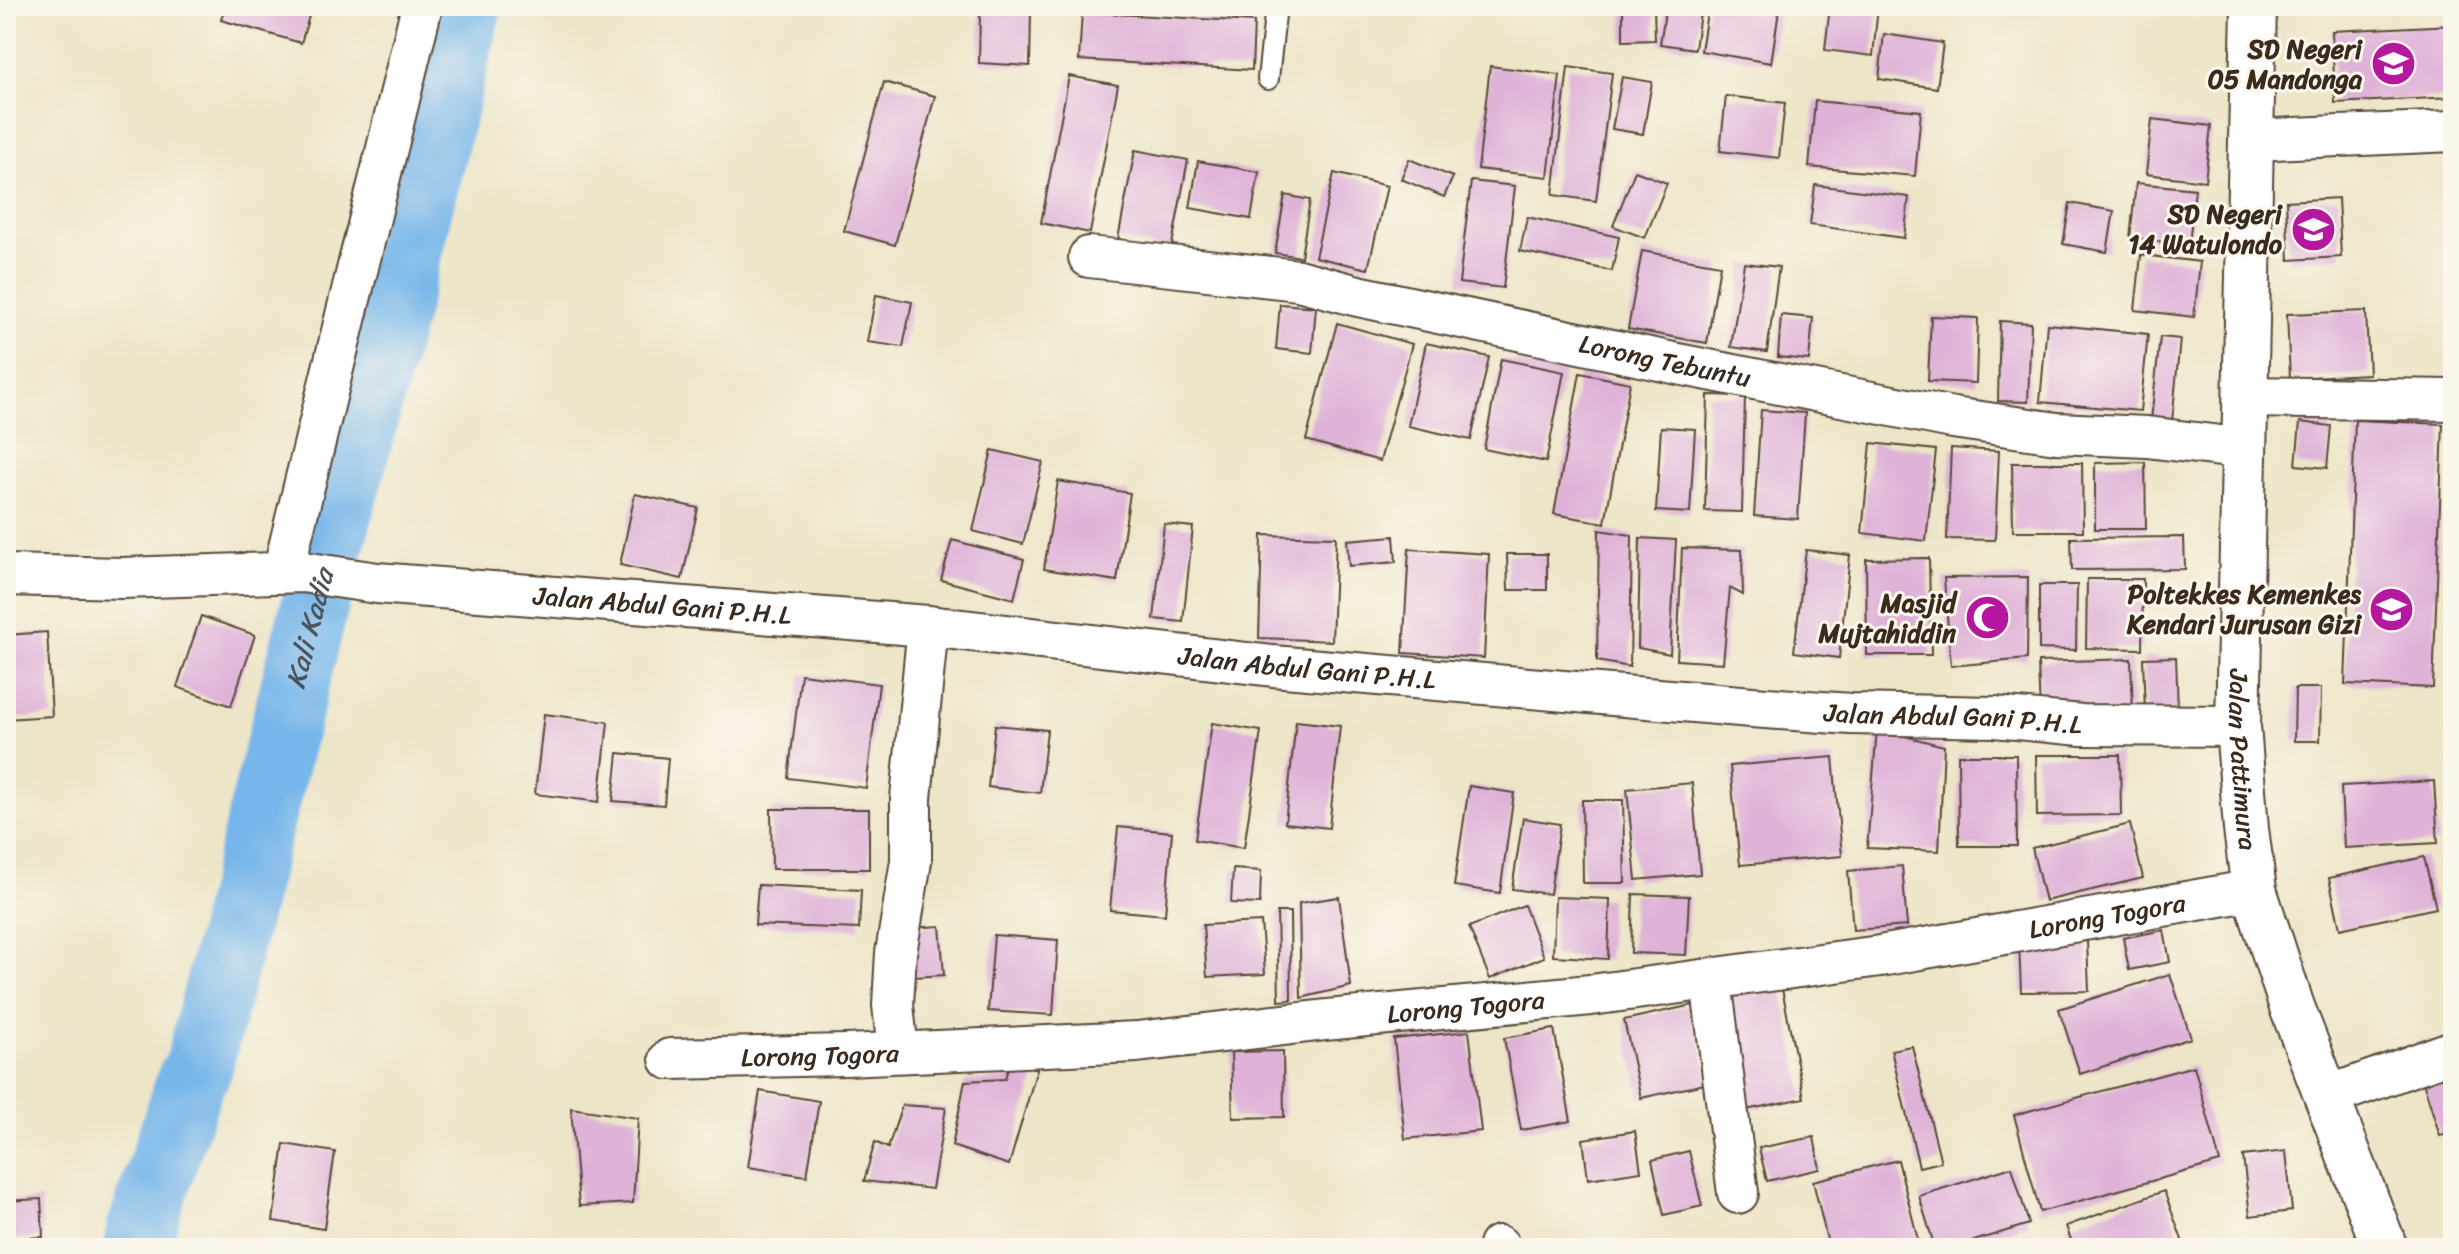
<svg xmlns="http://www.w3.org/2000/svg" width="2459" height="1254" viewBox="0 0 2459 1254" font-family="Sriracha,sans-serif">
<rect width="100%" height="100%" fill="#fbf7ec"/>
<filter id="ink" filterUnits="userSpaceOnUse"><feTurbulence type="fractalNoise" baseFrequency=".0125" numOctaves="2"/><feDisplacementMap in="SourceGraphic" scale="16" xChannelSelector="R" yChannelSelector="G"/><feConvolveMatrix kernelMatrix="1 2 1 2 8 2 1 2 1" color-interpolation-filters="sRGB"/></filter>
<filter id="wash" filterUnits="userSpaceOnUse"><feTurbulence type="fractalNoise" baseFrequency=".006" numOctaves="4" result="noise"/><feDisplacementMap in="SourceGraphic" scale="32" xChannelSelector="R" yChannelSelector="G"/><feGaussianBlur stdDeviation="1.8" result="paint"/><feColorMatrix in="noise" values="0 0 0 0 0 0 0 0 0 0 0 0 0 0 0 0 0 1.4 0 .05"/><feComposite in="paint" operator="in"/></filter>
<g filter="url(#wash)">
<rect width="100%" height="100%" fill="#ede5c7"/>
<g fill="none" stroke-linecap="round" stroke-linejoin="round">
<path stroke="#76b6ea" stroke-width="68" id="s1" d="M139,1248V1235L191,1079L198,1069L326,561L400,285L468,6"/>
</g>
<g id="blocks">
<g fill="#dfb3d8">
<path d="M225,6H312L301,43L221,20Z"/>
<path d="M1213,6H1253V10L1213,8Z"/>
<path d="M1623,6H1654L1655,40L1623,41Z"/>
<path d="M1666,6H1701L1695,49L1660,44Z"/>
<path d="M1708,6H1750L1779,11L1771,63L1701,51Z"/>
<path d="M1830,6H1878L1873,56L1825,50Z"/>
<path d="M980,9L1031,10L1030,66L979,63Z"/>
<path d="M1082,12L1254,22L1252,70L1079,60Z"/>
<path d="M2453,25V97L2335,103L2332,31Z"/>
<path d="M1884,34L1943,43L1937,88L1879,79Z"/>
<path d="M1490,66L1560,75L1548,177L1478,169Z"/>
<path d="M1568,67L1612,73L1596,201L1553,195Z"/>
<path d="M1069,76L1118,85L1090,233L1041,223Z"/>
<path d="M1622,77L1652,82L1643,134L1612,129Z"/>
<path d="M884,82L935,96L895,245L844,231Z"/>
<path d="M1726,96L1785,103L1779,158L1720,151Z"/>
<path d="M1815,101L1921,111L1915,176L1809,167Z"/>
<path d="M2152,119L2211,126L2205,181L2146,174Z"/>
<path d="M1135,150L1188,160L1171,250L1118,239Z"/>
<path d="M1409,159L1453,177L1444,197L1401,179Z"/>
<path d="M1198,161L1259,172L1251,219L1190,208Z"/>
<path d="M1635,171L1667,183L1645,238L1613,226Z"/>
<path d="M1334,173L1387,186L1368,269L1315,257Z"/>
<path d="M1471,181L1515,186L1503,288L1459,283Z"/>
<path d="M2136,183L2195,189L2189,245L2130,238Z"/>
<path d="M1815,185L1909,197L1904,238L1810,225Z"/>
<path d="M1285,195L1310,200L1301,257L1275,253Z"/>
<path d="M2338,198L2341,257L2289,260L2286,201Z"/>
<path d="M2070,203L2114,211L2107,252L2063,244Z"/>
<path d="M1527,217L1619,237L1612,271L1520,251Z"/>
<path d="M1642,251L1720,265L1707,343L1628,329Z"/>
<path d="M2141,255L2200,262L2194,317L2135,310Z"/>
<path d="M1744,263L1779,267L1767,352L1731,347Z"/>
<path d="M876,295L912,302L903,347L867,342Z"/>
<path d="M1280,304L1316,307L1312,353L1276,349Z"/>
<path d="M2366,311L2369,374L2290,378L2287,314Z"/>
<path d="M1781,315L1813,318L1809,360L1778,357Z"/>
<path d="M1931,316L1978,318L1976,383L1928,381Z"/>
<path d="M2000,321L2031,323L2028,402L1998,401Z"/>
<path d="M1337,323L1412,344L1380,461L1306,440Z"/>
<path d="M2047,324L2148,334L2140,411L2040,402Z"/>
<path d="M2160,337L2180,339L2172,422L2151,420Z"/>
<path d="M1426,343L1489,357L1471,440L1408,426Z"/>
<path d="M1501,359L1564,372L1546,462L1484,449Z"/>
<path d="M1580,373L1630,383L1605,523L1554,514Z"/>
<path d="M1708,395L1745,396L1742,512L1705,511Z"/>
<path d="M1761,410L1805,413L1798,519L1754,516Z"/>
<path d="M2355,420L2443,424L2433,688L2345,684Z"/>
<path d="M2300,422L2331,426L2327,468L2296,465Z"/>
<path d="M1661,427L1695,429L1690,513L1656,511Z"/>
<path d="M1871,443L1936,450L1926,541L1862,533Z"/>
<path d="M1951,448L1999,451L1995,540L1947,539Z"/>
<path d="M992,450L1043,462L1023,544L973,531Z"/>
<path d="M2145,462L2146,529H2095V463Z"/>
<path d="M2012,463H2082L2083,531H2013Z"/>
<path d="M1058,481L1130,493L1117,581L1044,569Z"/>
<path d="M635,494L698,508L682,579L620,565Z"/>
<path d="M1164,524L1193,527L1183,622L1154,619Z"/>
<path d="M1599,530L1632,535L1630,667L1597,661Z"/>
<path d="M1262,535L1336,537L1332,641L1259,638Z"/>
<path d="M1394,536L1396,562L1349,566L1347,540Z"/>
<path d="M2184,537L2185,569L2072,570L2071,538Z"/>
<path d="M1640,538L1676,540L1670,654L1638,648Z"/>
<path d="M952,540L1024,559L1014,599L941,580Z"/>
<path d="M1682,548L1742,550L1743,595L1730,588L1723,663L1677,660Z"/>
<path d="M1409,549L1489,554L1484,658L1403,653Z"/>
<path d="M1806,550L1850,555L1839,658L1794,652Z"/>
<path d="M1507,554H1547V590H1508Z"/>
<path d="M1929,558L1931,655H1867L1866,559Z"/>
<path d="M2028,577L2027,659L1951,666L1944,578Z"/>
<path d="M2087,579H2143L2142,649L2086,648Z"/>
<path d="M2039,585H2077L2076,650L2039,649Z"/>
<path d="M201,616L255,635L231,706L177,687Z"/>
<path d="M47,632L52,716L6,719V635Z"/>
<path d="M2176,657L2178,710L2145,711L2143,658Z"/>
<path d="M2131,659L2133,712L2040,715L2038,662Z"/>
<path d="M801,674L879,684L866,788L788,778Z"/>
<path d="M2295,688H2321L2320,741H2294Z"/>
<path d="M544,714L608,722L599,802L535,794Z"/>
<path d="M1296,721L1340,726L1329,828L1285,823Z"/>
<path d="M1212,723L1261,731L1244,848L1195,840Z"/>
<path d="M995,725L1047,730L1040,793L988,787Z"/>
<path d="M1877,729L1944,746L1939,851L1867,848Z"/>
<path d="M618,753L668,758L664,805L613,801Z"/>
<path d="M1958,755H2016L2017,846H1959Z"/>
<path d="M2036,755H2120L2121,815L2037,816Z"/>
<path d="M1833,757L1842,856L1740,865L1730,766Z"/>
<path d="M2434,781L2438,843L2344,848L2341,786Z"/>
<path d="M1692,783L1700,874L1636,880L1627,789Z"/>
<path d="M1469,786L1514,793L1500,893L1454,886Z"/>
<path d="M1582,800H1623L1625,883H1583Z"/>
<path d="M771,809H869V869H772Z"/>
<path d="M1523,818L1560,824L1550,894L1512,889Z"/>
<path d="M2130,824L2143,878L2045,901L2032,848Z"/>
<path d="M1118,827L1172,832L1165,915L1110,910Z"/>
<path d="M2424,857L2436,908L2340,929L2329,878Z"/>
<path d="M1902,866L1907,926L1853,930L1848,871Z"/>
<path d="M1233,869L1261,871L1260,904L1231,903Z"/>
<path d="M758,885L861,890L859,929L755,925Z"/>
<path d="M1633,894L1689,896L1686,955L1631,953Z"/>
<path d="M1339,897L1351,986L1301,998L1299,903Z"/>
<path d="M1555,897L1610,899L1608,959L1553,956Z"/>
<path d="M1524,905L1544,957L1490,979L1469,927Z"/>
<path d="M1277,912H1290L1291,1000L1279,1001Z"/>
<path d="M1261,922L1265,974L1207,977L1203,925Z"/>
<path d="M940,926L944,975L915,977L911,928Z"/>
<path d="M2164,930L2170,962L2129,970L2123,938Z"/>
<path d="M994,935L1058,940L1053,1015L988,1011Z"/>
<path d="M2087,941L2089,991L2021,992L2019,942Z"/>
<path d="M2170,974L2191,1038L2080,1074L2059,1009Z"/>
<path d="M1780,979L1804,1098L1741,1111L1716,993Z"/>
<path d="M1693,1005L1709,1083L1641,1098L1624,1020Z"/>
<path d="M1554,1029L1571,1121L1521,1130L1504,1038Z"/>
<path d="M1469,1031L1481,1131L1405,1139L1394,1039Z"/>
<path d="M1912,1046L1941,1162L1919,1167L1891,1050Z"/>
<path d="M1283,1051L1284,1117L1233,1118L1231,1052Z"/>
<path d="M2453,1059V1132L2440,1136L2419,1069Z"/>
<path d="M1010,1061L1037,1069L1009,1165L952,1146L965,1081L1005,1079Z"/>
<path d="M2194,1066L2220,1162L2040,1212L2014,1115Z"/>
<path d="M760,1091L819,1101L807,1176L748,1167Z"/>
<path d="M902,1105L946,1108L932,1189L864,1181L875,1142L888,1148Z"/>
<path d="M571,1108L638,1118L633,1203L579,1206Z"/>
<path d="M1635,1131L1641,1171L1588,1179L1583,1139Z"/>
<path d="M1814,1137L1820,1169L1767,1181L1759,1148Z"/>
<path d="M284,1144L335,1152L324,1229L273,1221Z"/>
<path d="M1689,1151L1702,1206L1664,1215L1652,1160Z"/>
<path d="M2286,1151L2292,1211L2250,1216L2243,1156Z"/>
<path d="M1898,1160L1920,1248H1829L1813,1181Z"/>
<path d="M2012,1167L2029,1224L1951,1248H1935L1919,1196Z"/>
<path d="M2164,1191L2185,1248H2074L2066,1226Z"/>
<path d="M41,1199L43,1237L6,1239V1201Z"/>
</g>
</g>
</g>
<g filter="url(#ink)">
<use href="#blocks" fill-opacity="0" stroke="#564637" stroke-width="2"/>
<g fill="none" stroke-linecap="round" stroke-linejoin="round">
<defs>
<path id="lane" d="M1268,79L1276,6"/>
<g id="street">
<path d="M2251,140L2453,131"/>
<path id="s2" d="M1089,257L1298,280L1358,296L1678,364L1953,418L2057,433L2147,437L2245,449"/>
<path d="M2245,397L2453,400"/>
<path d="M283,572L422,6"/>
<path id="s3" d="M6,575L122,578L303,572L377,583L928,626L1273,666L1752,707L1851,714L1994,717L2082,725L2238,726"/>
<path d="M1711,981L1738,1193"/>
<path d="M898,1052L893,1005L896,953L911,861V798L928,626"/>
<path id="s4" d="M670,1059L846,1055L1137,1042L1326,1020L1591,995L1880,956L2254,890"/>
<path d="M2326,1097L2453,1051"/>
<path d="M1499,1246L1500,1248"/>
</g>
<g id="highway">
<path id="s5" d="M2254,6L2238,726L2246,829L2254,890L2292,1007L2385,1248"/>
</g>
</defs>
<use href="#lane" stroke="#564637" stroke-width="24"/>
<use href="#street" stroke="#564637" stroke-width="44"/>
<use href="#highway" stroke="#564637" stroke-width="48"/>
<use href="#lane" stroke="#fff" stroke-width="20"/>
<use href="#street" stroke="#fff" stroke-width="40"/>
<use href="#highway" stroke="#fff" stroke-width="44"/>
</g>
</g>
<defs>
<symbol id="school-disc" viewBox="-11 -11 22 22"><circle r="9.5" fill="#b5179e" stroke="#fbf7ec"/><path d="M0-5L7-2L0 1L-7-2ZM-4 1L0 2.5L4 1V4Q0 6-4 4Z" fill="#fff"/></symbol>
<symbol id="university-disc" viewBox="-11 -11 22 22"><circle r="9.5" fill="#b5179e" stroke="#fbf7ec"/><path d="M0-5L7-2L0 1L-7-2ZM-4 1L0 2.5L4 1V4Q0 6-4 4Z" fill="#fff"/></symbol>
<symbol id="mosque-disc" viewBox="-11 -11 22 22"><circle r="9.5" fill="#b5179e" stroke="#fbf7ec"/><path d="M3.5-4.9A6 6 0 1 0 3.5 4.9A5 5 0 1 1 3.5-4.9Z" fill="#fff"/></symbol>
</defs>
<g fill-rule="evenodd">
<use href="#school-disc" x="2368" y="38" width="51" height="51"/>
<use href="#school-disc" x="2288" y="204" width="51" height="51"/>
<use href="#university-disc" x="2366" y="584" width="51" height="51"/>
<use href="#mosque-disc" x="1962" y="592" width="51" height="51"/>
</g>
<g text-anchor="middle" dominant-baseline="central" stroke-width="6" stroke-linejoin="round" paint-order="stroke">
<g font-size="26" font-weight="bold" fill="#3b2a1e" stroke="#fbf7ec" text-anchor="end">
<text x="2362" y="49">SD Negeri<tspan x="2362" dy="30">05 Mandonga</tspan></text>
<text x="2282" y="214">SD Negeri<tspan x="2282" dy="30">14 Watulondo</tspan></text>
<text x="2361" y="594">Poltekkes Kemenkes<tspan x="2361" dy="30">Kendari Jurusan Gizi</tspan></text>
<text x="1956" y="603">Masjid<tspan x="1956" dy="30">Mujtahiddin</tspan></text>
</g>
<g font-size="26" fill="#3b2a1e" stroke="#fbf7ec">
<text stroke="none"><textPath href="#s2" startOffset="586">Lorong Tebuntu</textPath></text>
<text stroke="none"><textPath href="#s3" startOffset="658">Jalan Abdul Gani P.H.L</textPath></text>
<text stroke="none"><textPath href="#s3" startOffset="1306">Jalan Abdul Gani P.H.L</textPath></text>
<text stroke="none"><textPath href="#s3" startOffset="1954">Jalan Abdul Gani P.H.L</textPath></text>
<text stroke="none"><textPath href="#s5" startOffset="754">Jalan Pattimura</textPath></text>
<text stroke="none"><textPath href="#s4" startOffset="1446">Lorong Togora</textPath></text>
<text stroke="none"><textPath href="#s4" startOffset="798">Lorong Togora</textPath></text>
<text stroke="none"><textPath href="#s4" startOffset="150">Lorong Togora</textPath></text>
</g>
<g font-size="28" font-style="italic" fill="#4d545b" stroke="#fbf7ec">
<text stroke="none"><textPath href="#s1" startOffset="644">Kali Kadia</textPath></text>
</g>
</g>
<rect width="2459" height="1254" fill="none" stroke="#fbf7ec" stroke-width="32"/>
</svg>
